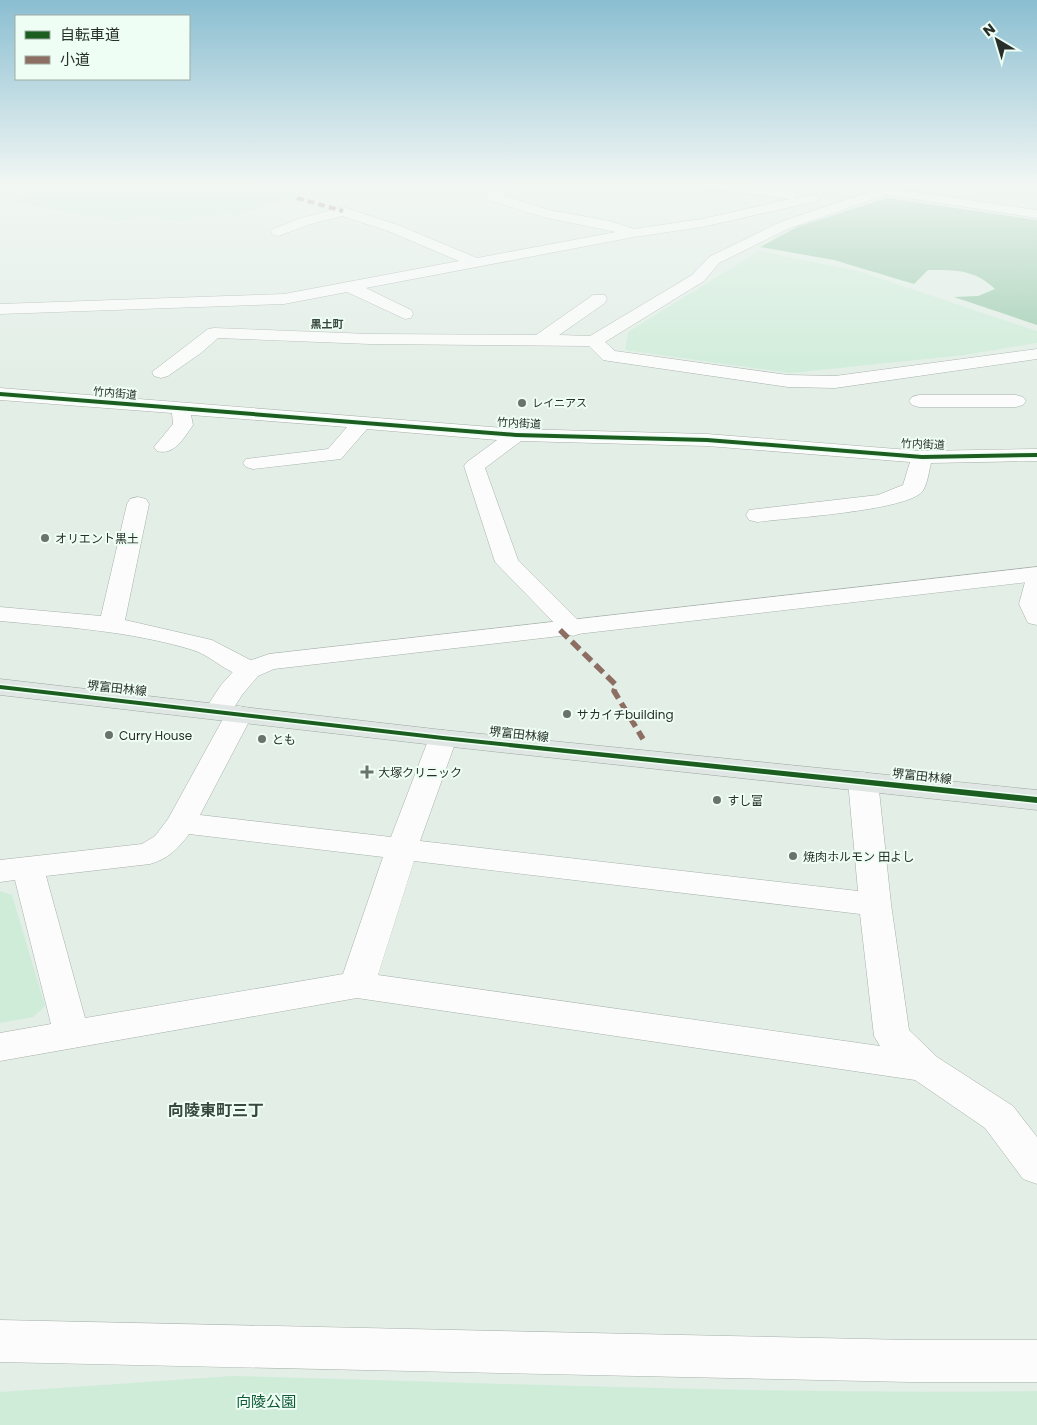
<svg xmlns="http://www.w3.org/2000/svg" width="1037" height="1425" viewBox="0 0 1037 1425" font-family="Poppins,'Noto Sans JP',sans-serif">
<rect width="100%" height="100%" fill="#e2eee6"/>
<g fill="#cfecd9">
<path d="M66,182H309L305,189L288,198L237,215L227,212L201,219L197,217L180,221L162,219L155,215L118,221L13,202L21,198L22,196Z"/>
<path d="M734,182H849L868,190V193L852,197L855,193L837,190L830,196L733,185Z"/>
<path d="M759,251L858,271L1037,331V343L964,355L790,373L625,350L628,332Z"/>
<path d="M0,891L12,895L45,1006L33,1017L0,1023Z"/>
<path d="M233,1376C501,1383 769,1395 1037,1391V1425H0V1392Z"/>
</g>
<path fill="#9dccaf" d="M887,198L1037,220V325L954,297L978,296L995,289C974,269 955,270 928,270L914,284L834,260L760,247L797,227Z"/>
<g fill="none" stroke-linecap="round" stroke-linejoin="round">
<defs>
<g id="minor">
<path d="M492,182H506L508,187L502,195L549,210L610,221L634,229L702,219L790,199L683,186L677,182H720L790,191L795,192L797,195L795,198L813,194L820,198L818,201L702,227L634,237L366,288L411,310L413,314L411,318L405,319L347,292L284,304L0,314V304L284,294L459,261L388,231L342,216L311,224L278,236L273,235L271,232L273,229L301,218L343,207L398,225L477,258L616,232L547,218L491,201L485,196L494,187Z"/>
<path d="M898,182H918L917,185L902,190L1037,210V218L886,195L790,228L719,263L704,281L605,342L615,351L788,375L835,376L1037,349V359L835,388L788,387L609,361L603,360L589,346L370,344L218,338L201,353L168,376L161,378L154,376L152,372L208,329L214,328L370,334L536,335L593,295H605L607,299L605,303L559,335L590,336L692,275L709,257L780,222Z"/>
<path d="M0,388L516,429L707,434L922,451L1037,449V461L931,463C929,471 927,486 922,492C904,511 788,518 757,522L749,520L746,515L749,510L878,495L903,485L910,462L707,446L521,441L485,468L518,560L586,628L582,633L573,636L564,633L495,562L464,466L467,462L497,440L367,429L341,459L253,469L246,467L243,463L246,459L328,449L347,427L191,415L193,425C184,438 174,456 157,451L154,447L173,424L172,413L0,400Z"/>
<path d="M919,395H1016L1023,397L1026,401L1023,405L1016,407H919L912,405L909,401L912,397Z"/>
<path d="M138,497L146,499L149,504L125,620L212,640L258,664L262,670L258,676C234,682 215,657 193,650C130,631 65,627 0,621V607L101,616L127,504L130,499Z"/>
<path d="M1037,575V625L1028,623L1019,604L1025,582L1029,577Z"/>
<path d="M239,706L249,708L253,714L200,815L391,837L429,738L433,732L443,730L453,732L457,738L420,841L858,891L848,781L853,775L863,772L873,775L878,781L891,904L909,1030L937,1057L1013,1106L1037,1137V1184L1023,1179L985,1128L915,1080L357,998L0,1061V1033L51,1024L15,880L0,882V860L142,844L155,836L168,819L229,708ZM189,834L383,857L343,974L85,1018L46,876L150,864C168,859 178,849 189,834ZM414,861L860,914L874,1036L880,1046L378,975Z"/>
<path d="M0,1320L910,1340H1037V1382H910L0,1362Z"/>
</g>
<path id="tertiary" d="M1037,567V581L274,669L258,676L242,695L228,717L218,719L208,717L204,711L221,685L240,664L269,654Z"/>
<path id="primary" d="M0,679L443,730L1037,790V810L443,746L0,695Z"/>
</defs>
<use href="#minor" stroke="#a8b0ab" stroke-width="1"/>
<use href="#tertiary" stroke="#a8b0ab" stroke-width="1"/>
<use href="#primary" stroke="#9aa9a0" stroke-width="1"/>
<use href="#minor" fill="#fbfcfb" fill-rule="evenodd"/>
<use href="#tertiary" fill="#fbfcfb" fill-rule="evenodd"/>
<use href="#primary" fill="#e0e6e3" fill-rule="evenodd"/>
<path stroke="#8d6e63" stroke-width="4" stroke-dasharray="7 4" stroke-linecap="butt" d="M297,198L343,211"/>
<path stroke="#8d6e63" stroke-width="5.5" stroke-dasharray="11 5.5" stroke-linecap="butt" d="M560,630L616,685L614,691L643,739"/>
<defs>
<g id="cycleway">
<path d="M0,392L516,433L707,438L922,455L1037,453V457L922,459L707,442L516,437L0,396Z"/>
<path d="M0,685L443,736L1037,797V803L443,740L0,689Z"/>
</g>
</defs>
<use href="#cycleway" stroke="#eefef4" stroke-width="3"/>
<use href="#cycleway" fill="#1b5e20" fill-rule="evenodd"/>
</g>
<linearGradient id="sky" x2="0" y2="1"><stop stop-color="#8abed1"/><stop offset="0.48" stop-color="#f2f7f4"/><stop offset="1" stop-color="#f2f7f4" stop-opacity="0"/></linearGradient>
<rect width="1037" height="382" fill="url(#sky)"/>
<g fill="#69726c" stroke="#eefef4" stroke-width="2">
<circle cx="522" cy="403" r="5"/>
<circle cx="45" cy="538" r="5"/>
<circle cx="567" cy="714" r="5"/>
<circle cx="109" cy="735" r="5"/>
<circle cx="262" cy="739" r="5"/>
<path d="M364.5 764.5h5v5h5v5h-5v5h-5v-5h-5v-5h5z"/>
<circle cx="717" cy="800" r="5"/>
<circle cx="793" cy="856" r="5"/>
</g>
<g text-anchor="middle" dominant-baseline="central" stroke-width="4" stroke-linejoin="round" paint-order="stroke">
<g font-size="11" font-weight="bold" fill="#38483e" stroke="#eefef4">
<text x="327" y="324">黒土町</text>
</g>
<g font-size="11" fill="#282f2a" stroke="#eefef4">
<text transform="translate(115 393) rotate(5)">竹内街道</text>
<text transform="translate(519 423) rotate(3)">竹内街道</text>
<text transform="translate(923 444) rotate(2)">竹内街道</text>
</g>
<g font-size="11" fill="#282f2a" stroke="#eefef4" text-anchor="start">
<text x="532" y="403">レイニアス</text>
</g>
<g font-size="12" fill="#282f2a" stroke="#eefef4" text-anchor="start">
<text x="55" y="538">オリエント黒土</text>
<text x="577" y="714">サカイチbuilding</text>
<text x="119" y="735">Curry House</text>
<text x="272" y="739">とも</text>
<text x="378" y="772">大塚クリニック</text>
<text x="727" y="800">すし富</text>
<text x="803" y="856">焼肉ホルモン 田よし</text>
</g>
<g font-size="12" fill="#282f2a" stroke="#eefef4">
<text transform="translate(117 688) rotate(6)">堺富田林線</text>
<text transform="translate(519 734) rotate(6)">堺富田林線</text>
<text transform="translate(922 776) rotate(6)">堺富田林線</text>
</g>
<g font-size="15" fill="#105936" stroke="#eefef4">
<text x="266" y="1401">向陵公園</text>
</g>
<g font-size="16" font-weight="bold" fill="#38483e" stroke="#eefef4">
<text x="216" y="1110">向陵東町三丁</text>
</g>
</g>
<rect x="15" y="15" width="175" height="65" fill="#eefef4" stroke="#9faba3"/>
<rect x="25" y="31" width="25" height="8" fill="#1b5e20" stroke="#9faba3"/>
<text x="60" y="40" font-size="15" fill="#282f2a">自転車道</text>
<rect x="25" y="56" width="25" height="8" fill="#8d6e63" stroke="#9faba3"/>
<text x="60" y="65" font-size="15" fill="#282f2a">小道</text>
<g transform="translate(997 40) rotate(322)" stroke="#eefef4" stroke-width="4" paint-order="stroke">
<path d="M0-4L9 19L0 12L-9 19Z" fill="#282f2a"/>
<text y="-8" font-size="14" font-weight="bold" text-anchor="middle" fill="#282f2a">N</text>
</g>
</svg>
